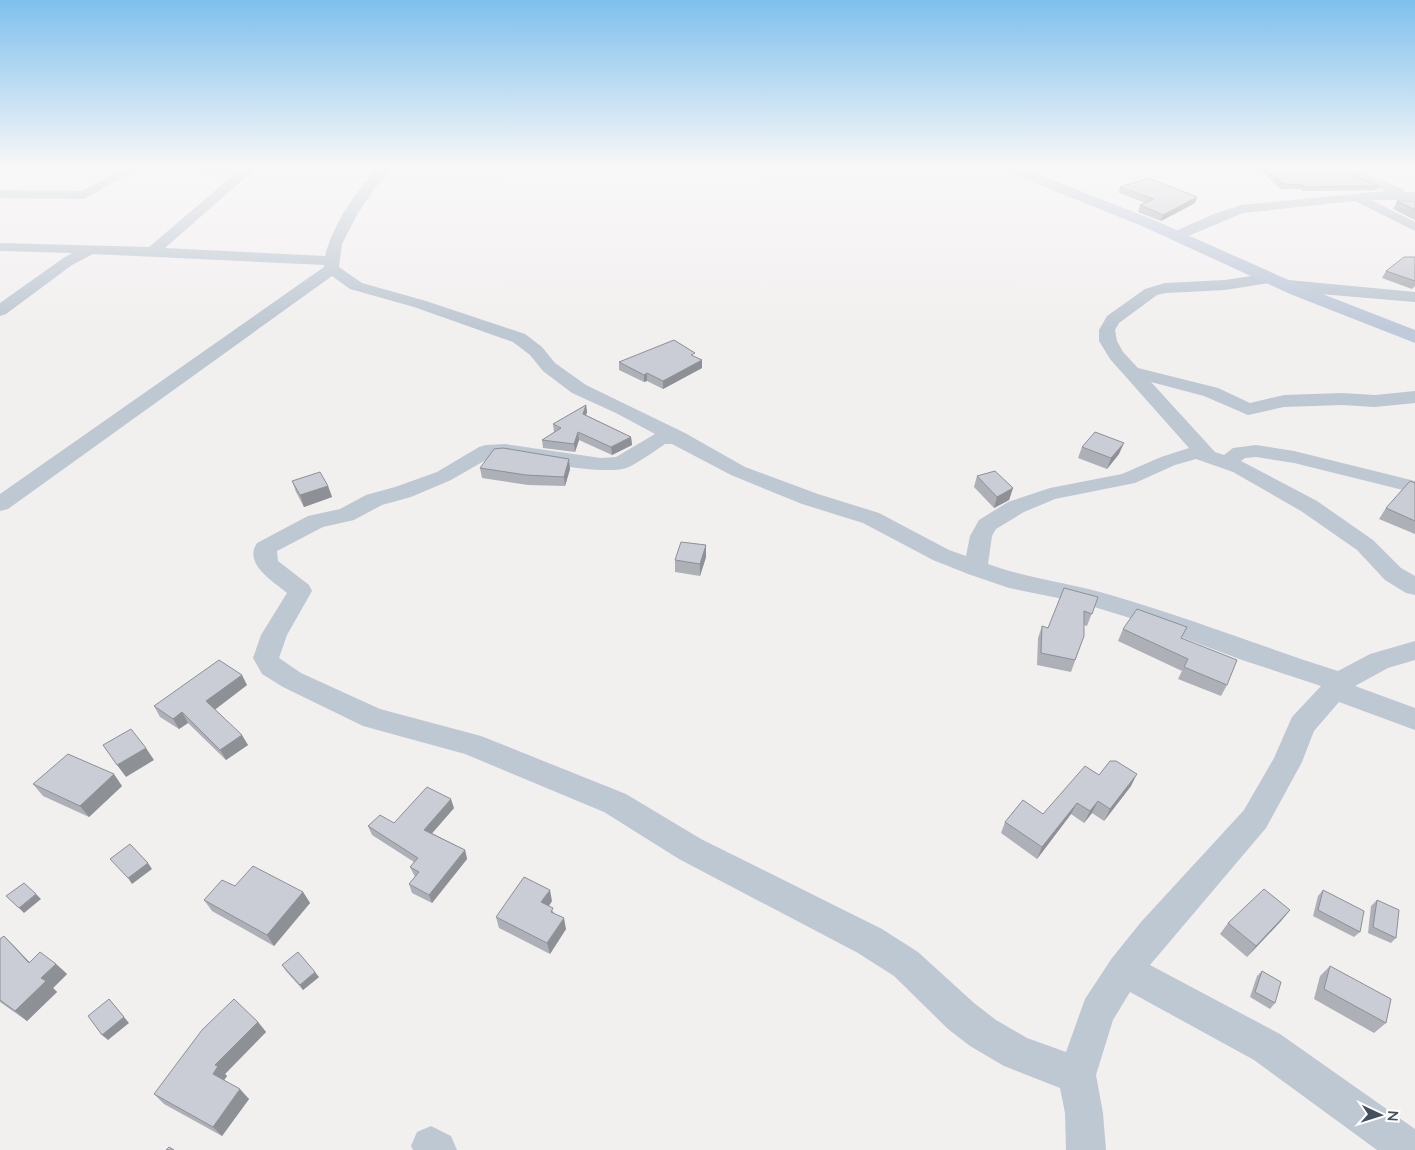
<svg xmlns="http://www.w3.org/2000/svg" width="1415" height="1150" viewBox="0 0 1415 1150" font-family="Lato,sans-serif">
<rect width="100%" height="100%" fill="#f2efef"/>
<g fill="none" stroke-linecap="round" stroke-linejoin="round">
<g fill="#bec8d2" fill-rule="evenodd">
<path d="M126,167H141L84,199L0,198V190L82,191Z"/>
<path d="M186,167H257L165,248L325,256C334,223 355,191 380,167H393L374,189L357,215L342,244L339,267L362,283L426,301L525,334L542,347L555,363L586,385L685,433L745,467L818,494L879,513L949,550L966,556L970,536L979,520L1008,502L1050,488L1122,474L1161,457L1189,448L1110,359L1099,341V330L1107,316L1145,289L1165,283L1225,280L1271,273L1276,275L1278,279L1415,292V302L1308,293L1277,286L1275,282L1225,290L1166,293L1157,295L1119,323L1115,330L1117,341L1123,352L1138,368L1218,388L1250,403L1284,395L1342,393L1375,395L1415,391V403L1375,407L1342,405L1284,407L1248,415L1204,396L1151,382L1215,452L1224,455L1233,448L1256,445L1294,451L1415,481V493L1294,463L1256,457L1245,458L1241,461L1317,501L1373,540L1401,568L1415,576V595L1406,593L1385,580L1357,550L1301,511L1233,472L1196,459L1175,465L1135,483L1055,499L1024,512L996,529L992,536L988,564C1029,579 1072,583 1114,596C1189,618 1263,647 1338,671L1370,654L1415,641V660L1388,668L1355,686L1415,708V730L1339,702L1314,731L1302,762L1266,828L1150,965L1280,1034L1415,1129V1150H1377L1254,1060L1130,992L1113,1020L1096,1075L1103,1113L1106,1150H1066L1065,1113L1060,1088L1004,1066L970,1046L948,1029L894,976L858,953L679,859L604,812L465,754L363,726L283,687L262,674L253,658L261,635L287,593C273,581 243,564 257,543L308,516L340,509L366,495L395,487L437,472L479,447L486,445L505,444L601,458L616,457L655,434L616,413L572,393L543,371L530,355L513,342L414,307L350,289L332,276L8,509L0,511V494L324,267V265L93,254L72,265L6,314L0,316V303L62,259L72,253L0,251V243L149,247L237,172L192,171ZM665,444H672L731,475L802,504L863,523L933,560L968,574L1009,588L1078,602L1130,618L1242,660L1321,686L1292,717L1274,758L1244,810L1141,922L1112,958L1085,999L1066,1052L1027,1038L996,1020L974,1003L918,952L882,929L701,839L626,794L481,736L380,709L301,673L279,658L287,635L312,591L309,585L278,561L277,551L323,527L354,520L382,505L411,497L451,480L491,457L505,456C532,460 606,477 629,467C641,461 653,452 665,444Z"/>
<path d="M1330,167H1346L1403,189L1404,192H1415V200H1371L1415,222V231L1355,201L1243,213L1181,239H1171L1169,236L1171,233L1216,213L1241,205L1385,191L1332,170Z"/>
<path d="M431,1126L451,1136L457,1150H413L411,1146L417,1132Z"/>
</g>
<path fill="#c0cada" fill-rule="evenodd" d="M1000,167H1019L1154,220L1302,286L1415,330V343L1290,294L1142,226L1002,170Z"/>
</g>
<g fill="#aeb0b7">
<path d="M1256,167H1333L1379,186L1377,190L1301,191L1302,189H1281Z"/>
<path d="M1120,187L1197,197L1195,203L1161,221L1138,212L1140,205L1146,203L1119,193Z"/>
<path d="M1397,201H1415V220L1393,209Z"/>
<path d="M1415,257V286L1412,289L1382,278L1386,271Z"/>
<path d="M695,357L702,360V368L663,389L647,381L644,382L619,370V362Z"/>
<path d="M586,405L587,412L586,415L631,437L632,445L612,455L579,440L575,452L543,448L542,440L554,432L553,424Z"/>
<path d="M1082,447L1119,454L1107,469L1078,458Z"/>
<path d="M480,468L570,469L565,486L528,485L482,478Z"/>
<path d="M977,476L1013,488L1009,500L994,508L974,487Z"/>
<path d="M292,481L328,486L332,497L304,507L296,492Z"/>
<path d="M1415,483V534L1379,519L1386,508Z"/>
<path d="M706,545V557L700,576L675,572V560Z"/>
<path d="M1098,597L1087,626L1084,625V636L1071,672L1037,665L1038,638L1042,626L1048,628Z"/>
<path d="M1123,629L1182,638L1227,685L1221,696L1178,679L1182,671L1118,641Z"/>
<path d="M247,685L215,709L248,745L226,760L188,723L179,729L160,717L154,706Z"/>
<path d="M1099,775L1131,786L1104,821L1092,813L1084,823L1071,814L1037,859L1001,833L1005,822L1043,814Z"/>
<path d="M33,784L122,786L89,817L43,796Z"/>
<path d="M454,808L432,833L465,850L467,859L432,903L412,893L409,884L415,876L414,875L410,867L414,862L372,835L368,826L394,823Z"/>
<path d="M235,886L303,892L310,903L274,946L212,911L204,900Z"/>
<path d="M1323,890L1360,932L1354,937L1313,916L1318,896Z"/>
<path d="M1377,900L1396,938L1391,943L1368,933L1371,906Z"/>
<path d="M552,901L549,906L566,929L550,954L499,928L496,917Z"/>
<path d="M1290,910L1281,921L1247,957L1220,934L1228,923Z"/>
<path d="M4,936L29,962L56,964L67,974L53,988L57,992L27,1021L0,1002V939Z"/>
<path d="M282,965L319,977L303,990L286,971Z"/>
<path d="M1330,966L1386,1023L1374,1033L1314,999L1320,976Z"/>
<path d="M1262,971L1275,1003L1270,1009L1250,997L1257,976Z"/>
<path d="M258,1022L266,1032L225,1074L227,1076L224,1080L249,1099L222,1136L164,1104L154,1094Z"/>
</g>
<g fill="#8d9095">
<path d="M1197,197L1195,203L1161,221L1163,215Z"/>
<path d="M702,360V368L663,389V381Z"/>
<path d="M647,373V381L644,382V375Z"/>
<path d="M586,405L587,412L584,421L583,414Z"/>
<path d="M578,432L579,440L575,452L574,444Z"/>
<path d="M631,437L632,445L612,455L611,447Z"/>
<path d="M1124,443L1119,454L1107,469L1111,458Z"/>
<path d="M569,459L570,469L565,486L564,477Z"/>
<path d="M328,486L332,497L304,507L300,495Z"/>
<path d="M1013,488L1009,500L994,508L997,497Z"/>
<path d="M706,545V557L700,576V564Z"/>
<path d="M242,675L247,685L212,712L206,701Z"/>
<path d="M182,712L188,723L179,729L173,719Z"/>
<path d="M242,735L248,745L226,760L220,750Z"/>
<path d="M146,748L154,760L126,777L117,765Z"/>
<path d="M114,774L122,786L89,817L80,806Z"/>
<path d="M1137,774L1131,786L1104,821L1110,809Z"/>
<path d="M451,799L454,808L428,838L424,830Z"/>
<path d="M1098,801L1092,813L1084,823L1090,811Z"/>
<path d="M1077,803L1071,814L1037,859L1042,847Z"/>
<path d="M465,850L467,859L432,903L429,895Z"/>
<path d="M148,863L152,869L132,884L128,878Z"/>
<path d="M550,890L552,901L544,913L541,902Z"/>
<path d="M303,892L310,903L274,946L267,935Z"/>
<path d="M36,894L41,899L24,913L19,908Z"/>
<path d="M1290,910L1281,921L1247,957L1256,946Z"/>
<path d="M564,918L566,929L550,954L547,943Z"/>
<path d="M4,936L15,947L40,973L29,963Z"/>
<path d="M56,964L67,974L53,988L57,992L27,1021L15,1011L41,978Z"/>
<path d="M315,972L319,977L303,990L300,985Z"/>
<path d="M109,999L129,1023L108,1040L102,1035Z"/>
<path d="M258,1022L266,1032L225,1074L227,1076L222,1083L213,1074L215,1065Z"/>
<path d="M240,1089L249,1099L222,1136L213,1127Z"/>
</g>
<g fill="#cacdd5" stroke="#8d9095">
<path d="M1263,167H1333L1379,186L1303,187V185L1283,184Z"/>
<path d="M1149,178L1197,197L1163,215L1140,205L1154,199L1120,187Z"/>
<path d="M1397,201H1415V210Z"/>
<path d="M1404,257H1415V281L1386,271Z"/>
<path d="M674,340L695,353L691,355L702,360L663,381L647,373L644,375L619,362Z"/>
<path d="M586,405L583,414L631,437L611,447L578,432L574,444L542,440L561,428L553,424Z"/>
<path d="M1095,432L1124,443L1111,458L1082,447Z"/>
<path d="M503,448L569,459L564,477L526,475L480,468L494,449Z"/>
<path d="M995,471L1013,488L997,497L977,476Z"/>
<path d="M320,472L328,486L300,495L292,481Z"/>
<path d="M1410,481L1415,483V521L1386,508Z"/>
<path d="M681,542L706,545L700,564L675,560Z"/>
<path d="M1064,588L1098,597L1092,614L1084,611V636L1075,660L1041,653L1042,626L1048,628Z"/>
<path d="M1137,609L1187,627L1181,638L1237,660L1227,685L1184,667L1188,659L1123,629Z"/>
<path d="M219,660L242,675L206,701L242,735L220,750L182,712L173,719L154,706Z"/>
<path d="M131,729L146,748L117,765L103,745Z"/>
<path d="M68,754L114,774L80,806L33,784Z"/>
<path d="M1110,761H1116L1137,774L1110,809L1098,801L1090,811L1077,803L1042,847L1005,822L1023,800L1043,814L1085,766L1099,775Z"/>
<path d="M427,787L451,799L424,830L465,850L429,895L409,884L419,872L410,867L418,858L368,826L380,815L394,823Z"/>
<path d="M130,844L148,863L128,878L110,859Z"/>
<path d="M253,866L303,892L267,935L204,900L222,880L235,886Z"/>
<path d="M524,877L550,890L541,902L553,908L551,912L564,918L547,943L496,917Z"/>
<path d="M24,883L36,894L19,908L6,896Z"/>
<path d="M1264,889L1290,910L1256,946L1228,923Z"/>
<path d="M1323,890L1364,911L1360,932L1318,910Z"/>
<path d="M1377,900L1399,910L1396,938L1373,927Z"/>
<path d="M4,936L29,963L40,952L56,964L41,978L46,981L15,1011L0,1000V939Z"/>
<path d="M298,952L315,972L300,985L282,965Z"/>
<path d="M1330,966L1391,999L1386,1023L1324,989Z"/>
<path d="M1262,971L1281,982L1275,1003L1255,992Z"/>
<path d="M109,999L124,1017L102,1035L88,1016Z"/>
<path d="M234,999L258,1022L215,1065L218,1066L213,1074L240,1089L213,1127L154,1094L202,1030Z"/>
<path d="M169,1147L174,1150H166Z"/>
</g>
<linearGradient id="sky" x2="0" y2="1"><stop stop-color="#7fc0ed"/><stop offset="0.51" stop-color="#f9f8f8"/><stop offset="1" stop-color="#f9f8f8" stop-opacity="0"/></linearGradient>
<rect width="1415" height="328" fill="url(#sky)"/>
<g transform="translate(1380 1115) rotate(94)" stroke="#ffffff" stroke-width="4" paint-order="stroke">
<path d="M0-4L9 19L0 12L-9 19Z" fill="#45505e"/>
<text y="-8" font-size="14" font-weight="bold" text-anchor="middle" fill="#45505e">N</text>
</g>
</svg>
